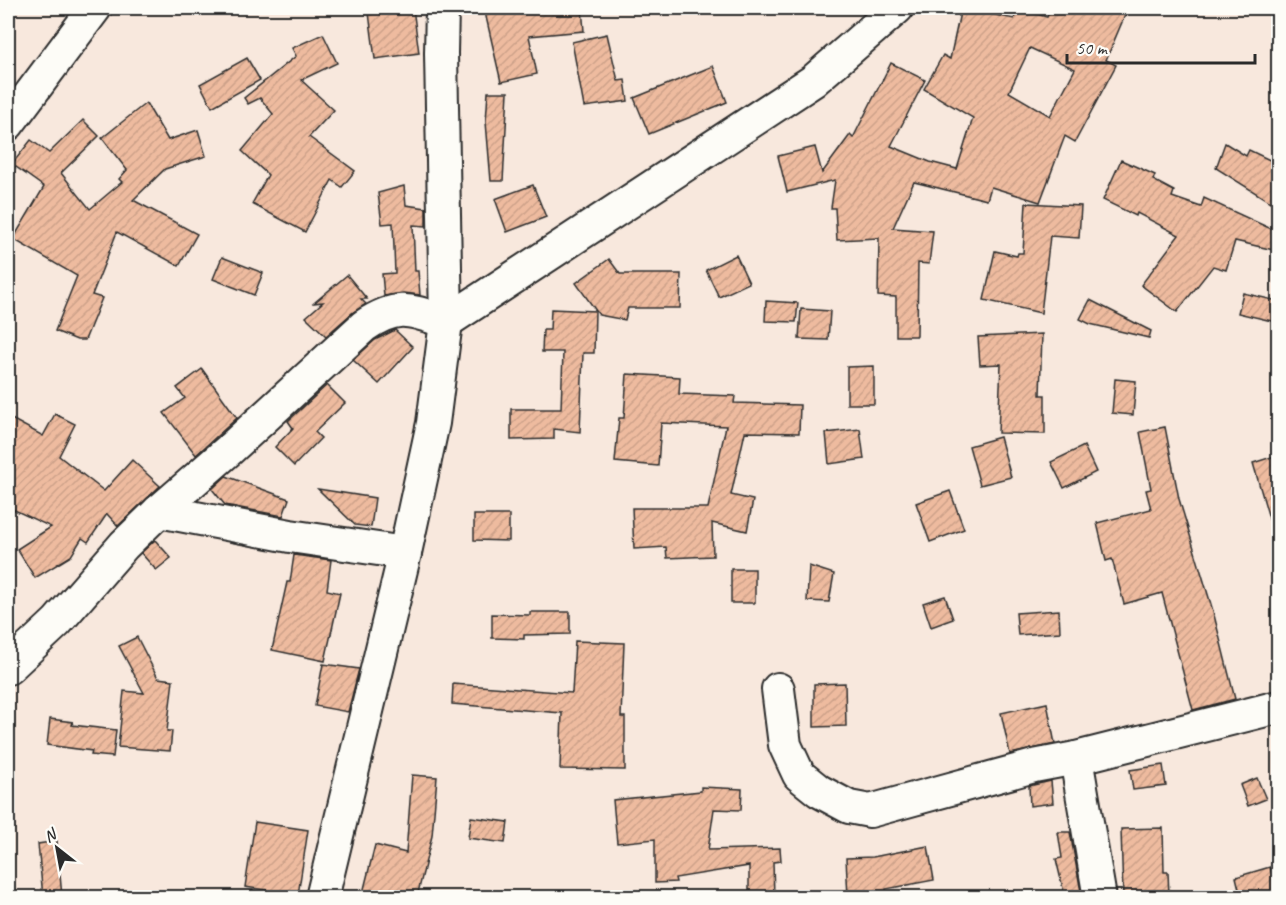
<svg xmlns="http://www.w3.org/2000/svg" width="1286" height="905" viewBox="0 0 1286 905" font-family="Caveat,sans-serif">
<defs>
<pattern id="building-hatch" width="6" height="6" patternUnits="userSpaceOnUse" patternTransform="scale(1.5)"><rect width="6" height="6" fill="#eebb9f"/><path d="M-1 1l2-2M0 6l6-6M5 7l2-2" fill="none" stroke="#cca189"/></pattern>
</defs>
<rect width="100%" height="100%" fill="#f8e8dd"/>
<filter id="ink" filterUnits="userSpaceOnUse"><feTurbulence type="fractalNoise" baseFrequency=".0167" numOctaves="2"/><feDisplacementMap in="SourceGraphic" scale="12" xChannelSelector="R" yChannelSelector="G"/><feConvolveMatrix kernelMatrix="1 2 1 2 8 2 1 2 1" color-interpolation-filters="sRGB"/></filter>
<g filter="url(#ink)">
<g fill="url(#building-hatch)" stroke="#2b2b2b" stroke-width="1.5" fill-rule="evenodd">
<path d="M413,8L419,53L375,59L369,13Z"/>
<path d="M484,8H582L584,31L529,36L537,74L501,82Z"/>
<path d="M961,8L1014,19L1018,8L1047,17L1051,8H1128L1106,60L1116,65L1075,142L1065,136L1040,202L991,187L987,200L914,182L893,228L933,231L929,264L918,263L917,336H896V297L878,296L879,238L837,240L835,208H831L835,180L787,192L778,156L815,147L822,173L850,135L853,138L891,63L925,80L891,146L930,162L957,169L973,118L924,89L943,55L950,59ZM1030,48L1075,69L1050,116L1009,92Z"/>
<path d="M323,34L337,63L301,80L334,110L309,137L355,171L342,187L332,180L305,232L252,204L268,175L242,151L273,114L260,98L248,104L244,98L296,56L292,48Z"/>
<path d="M607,34L618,81L625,80L628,101L584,107L572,42Z"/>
<path d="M247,58L260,80L212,107L200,84Z"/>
<path d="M713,66L727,102L649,134L634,98Z"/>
<path d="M488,92H508L503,181H491L486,122Z"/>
<path d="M146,103L168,140L198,130L206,156L165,169L133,200L197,234L179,266L117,232L92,295L102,298L85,340H77L55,331L77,276L13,239L44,187L12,164L31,140L49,153L83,120L99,136L61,173L90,209L122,182L119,179L127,170L102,138Z"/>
<path d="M1225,143L1246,156L1249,150L1278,164V207L1216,168Z"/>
<path d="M1121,160L1155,175L1153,180L1174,191L1172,197L1201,207L1204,198L1278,232V251L1235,241L1226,270L1213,266L1177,312L1141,285L1179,235L1137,213L1136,216L1103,200Z"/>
<path d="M533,185L546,217L507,232L495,199Z"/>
<path d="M404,186L406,205L426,208V226L413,225L415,271H418L420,295L403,293L384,296L382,274L395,273L393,223L382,224L378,193Z"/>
<path d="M1026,203L1081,206L1079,238L1050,236L1041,313L984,300L995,251L1017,256L1018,253H1023Z"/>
<path d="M736,255L749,283L719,297L706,270Z"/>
<path d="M222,257L263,273L254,295L213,279Z"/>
<path d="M609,259L620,274H681L680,308H628L625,320L599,315L576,283Z"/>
<path d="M347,275L367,299H361L366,304L352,313L326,336L306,317L323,302L314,303Z"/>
<path d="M1243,293L1278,301L1276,322L1238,313Z"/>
<path d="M1090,300L1151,331L1149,338L1090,324L1080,319Z"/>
<path d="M766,301L798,303L796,322L765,321Z"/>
<path d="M551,309L595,311L594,353H583L580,432L554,429V439L511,440V409H561L563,352H542L543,330H550Z"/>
<path d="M801,309L830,311L828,340L799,339Z"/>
<path d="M395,330L413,347L379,384L353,360L375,340Z"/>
<path d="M1042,334L1040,395H1045V434L998,433L1001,364L980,365L978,337Z"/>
<path d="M874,366V404H847V367Z"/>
<path d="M202,369L237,418L196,455L164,413L185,398L177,388Z"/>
<path d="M627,374L680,377L679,394L735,396L734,403L800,405L799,433L745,432L731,495L753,500L747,531L712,523L713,556L667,558L666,547L634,549L632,508H708L726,426L661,423L658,466L615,462L619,418H624Z"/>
<path d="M1115,379L1136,381L1133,415L1112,413Z"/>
<path d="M327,385L345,403L315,432L321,438L294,466L275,447L293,428L288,421Z"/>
<path d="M55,414L75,424L59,456L104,491L132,460L160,486L118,526L107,514L88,542L82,538L71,556L35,578L17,549L51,527L8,507V417L43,436Z"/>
<path d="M1165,427L1179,499L1213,611L1235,699L1193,710L1162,593L1124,604L1112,559L1106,561L1097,523L1151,509L1146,490L1151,489L1140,432Z"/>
<path d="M860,429L864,459L829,464L826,433Z"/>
<path d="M1000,437L1011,477L980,485L969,446Z"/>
<path d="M1084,446L1096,472L1064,488L1051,462Z"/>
<path d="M1278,455V532H1273L1253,463Z"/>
<path d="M226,476L289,499L283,516L225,505L212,489Z"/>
<path d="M318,489L375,498L371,527L355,525Z"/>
<path d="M950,491L964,529L930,542L916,503Z"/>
<path d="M474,515H509V541L474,540Z"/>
<path d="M155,540L171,558L156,570L141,553Z"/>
<path d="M294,555L331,560L327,590L340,593L325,661L272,650L287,582H290Z"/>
<path d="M809,566L834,574L829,602L807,601Z"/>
<rect x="731" y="569" width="24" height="34"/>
<path d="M945,596L953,619L931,627L923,603Z"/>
<path d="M1059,610L1060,632L1018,635L1016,613Z"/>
<path d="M530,612H570V634L524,635V639L492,638V614L530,615Z"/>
<path d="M137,637L158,678L173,680L167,731H172L170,751L118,747L124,691L144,693L119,646Z"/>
<path d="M575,641L624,643L621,717H625V770L560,769L562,713L452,704L453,684L572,693Z"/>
<path d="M323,664L359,669L348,712L315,706Z"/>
<path d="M845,683L846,726L814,727V684Z"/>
<path d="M1047,703L1055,744L1010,754L1001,713Z"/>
<path d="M50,719L73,722L72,725L116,730L113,757L91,755L92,751L47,745Z"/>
<path d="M1163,765L1166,786L1133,790L1130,770Z"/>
<path d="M412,775L437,777L432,836L417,897H362L375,845L406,853Z"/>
<path d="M1257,778L1266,799L1248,806L1240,785Z"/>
<path d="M1051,781L1053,803L1030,806L1029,786Z"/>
<path d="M701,787L742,789L741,810L714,809L708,850L780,848L781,861L773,862L774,897H749V866L675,878L676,882L655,883V839L617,843L613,800L701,791Z"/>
<path d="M471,817L508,822L505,843L468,838Z"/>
<path d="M255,822L308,830L298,895L245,887Z"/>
<path d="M1163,828L1164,872H1168L1169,896L1123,897L1121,829Z"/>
<path d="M1058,832H1070L1082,897H1065L1056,859L1062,858Z"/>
<path d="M57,841L62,897H43L38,844Z"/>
<path d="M928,846L934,880L886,889V897H848L846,858L873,857Z"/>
<path d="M1270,867L1278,897H1241L1236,877Z"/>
</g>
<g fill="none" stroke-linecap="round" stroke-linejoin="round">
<defs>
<g id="minor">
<path d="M8,124L95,8"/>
<path d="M159,511L290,536L405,553"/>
<path d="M8,668L57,622L124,545L159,511L229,450L364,326C398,303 410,310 446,322L813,81L897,8"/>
<path d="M778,689L785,745L799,775L819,791L849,807L870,811L1034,766L1076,758L1278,707"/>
<path d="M1076,758L1100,898"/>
<path d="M322,898L405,553L433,423L446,322L441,53L442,8"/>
</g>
</defs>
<use href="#minor" stroke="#2b2b2b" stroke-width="36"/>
<use href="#minor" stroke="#fdfcf7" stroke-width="32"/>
</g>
</g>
<rect width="1286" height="905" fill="none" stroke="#fdfcf7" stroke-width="30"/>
<rect x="15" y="15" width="1256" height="875" fill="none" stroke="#2b2b2b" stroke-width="2" filter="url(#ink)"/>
<g transform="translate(57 848) rotate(329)" stroke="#fdfcf7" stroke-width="4.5" paint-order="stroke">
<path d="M0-4.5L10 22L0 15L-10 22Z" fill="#2b2b2b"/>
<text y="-9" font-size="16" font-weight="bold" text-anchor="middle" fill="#2b2b2b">N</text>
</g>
<path d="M1067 54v9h188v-9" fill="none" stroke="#2b2b2b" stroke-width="3"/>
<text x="1076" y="54" font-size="18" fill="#2b2b2b" stroke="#fdfcf7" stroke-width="4.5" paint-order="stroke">50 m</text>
</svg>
